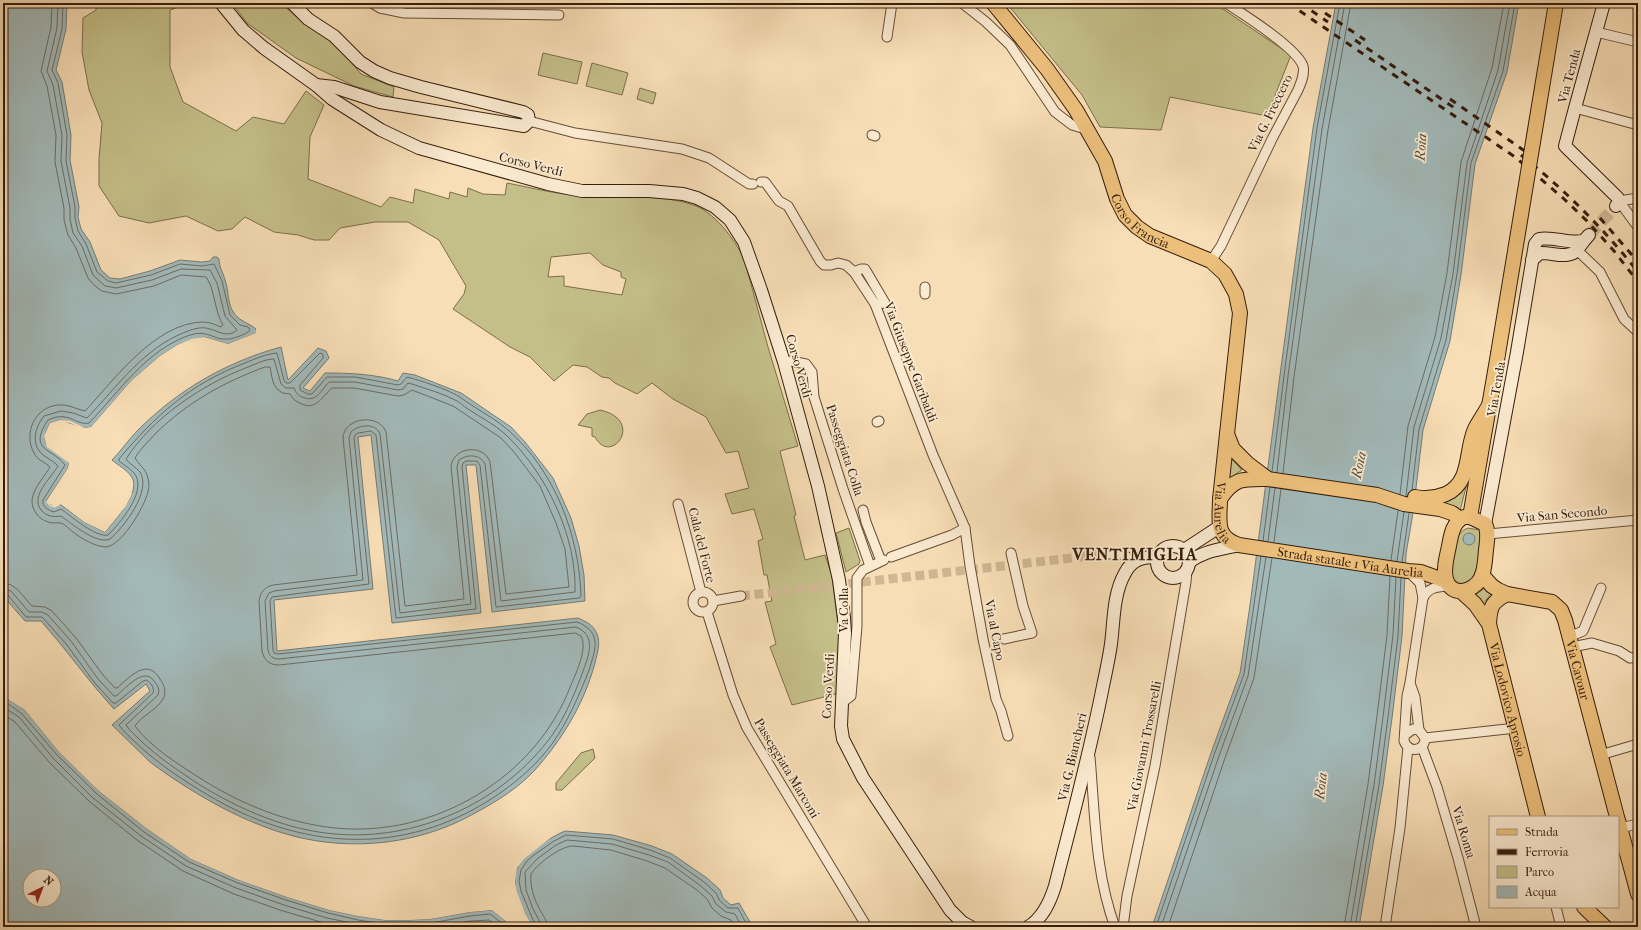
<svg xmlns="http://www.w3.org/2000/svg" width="1641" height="930" viewBox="0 0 1641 930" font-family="'IM FELL French Canon',serif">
<rect width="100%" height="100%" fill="#f8deb6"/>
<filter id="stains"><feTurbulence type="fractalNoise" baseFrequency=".005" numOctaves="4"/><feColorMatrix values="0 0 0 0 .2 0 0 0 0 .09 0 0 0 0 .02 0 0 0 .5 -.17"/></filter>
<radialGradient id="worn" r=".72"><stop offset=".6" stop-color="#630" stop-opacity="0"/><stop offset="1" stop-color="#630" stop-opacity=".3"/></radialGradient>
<g fill="#c4bf89" stroke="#7c6e4a" fill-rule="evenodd">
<path d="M96,3H190L170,10V67L183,102L236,131L253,117L284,124L306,91L324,105L310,137L308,179L381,207L390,197L413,203L415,189L449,199L450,192L467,197L468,188L483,194L505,195L507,183C533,188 559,195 585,196C621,198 662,193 696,206C716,214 738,243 745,262L768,347L798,446L780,451L796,515L794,516L805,560L825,555L832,576L841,649L836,694L792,705L770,647L776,644L765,602L772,601L767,575H764L758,541L763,539L754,509L732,514L725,494L749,488L738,451L726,453L706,417L673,399L652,383L637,394L615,383L609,378L602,377L587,367L573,365L554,381L530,357L510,347L453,309L464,294L466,286L439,240L408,222H375L340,228L329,240H314L298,235L274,232L245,217L232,229L218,231L186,216L149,223L119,216L99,186V159L102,123L89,90L82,52L83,18L96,10ZM590,253L603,265L621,272V277L626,279L622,295L564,286V276L548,277L551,257Z"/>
<path d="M232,3H281L299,19L335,43L361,74L394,87L393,97L354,86L296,58L247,23Z"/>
<path d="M381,3H509V6L458,7L386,5Z"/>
<path d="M1010,3H1214L1291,55L1267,116L1170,97L1161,130L1100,127L1082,95L1008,5Z"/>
<path d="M543,53L582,62L577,84L538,75Z"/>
<path d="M592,63L628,73L622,95L586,86Z"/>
<path d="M640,88L656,93L653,104L637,99Z"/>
<path d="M600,410C646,420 611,467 595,437L592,436V428L578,425L587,414Z"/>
<path d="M1227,454L1242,470L1225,481Z"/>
<path d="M1468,479L1460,511L1427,504Z"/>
<path d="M849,528L860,561L859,564L846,572L836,533Z"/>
<path d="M1468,528L1479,530L1481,534C1480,549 1478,603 1451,577C1452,561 1451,534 1468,528Z"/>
<path d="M1485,588L1491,594L1482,605L1474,596Z"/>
<path d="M593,749L595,758L562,790H556V783L581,753Z"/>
</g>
<g fill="#a2b9b9" stroke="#767b73" fill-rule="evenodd">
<path d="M3,3H67L66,29L56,70L62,82L71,135L70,160L79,207L78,217L81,229L90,242L101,270L110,278L120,279L150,271L180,260L202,262L210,261L213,257H217L219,259C219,267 223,272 225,280C229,290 227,304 234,313C239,321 249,323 256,329L257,333L228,344L204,337L177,345L160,356L131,381L91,427L85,428L60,420L50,423C36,448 54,448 69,462L68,468L46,501L55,508L60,504L84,522L105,532C114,521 143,491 131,476C127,470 118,465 112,460C121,451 128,440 138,430C178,390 226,362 281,347L288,380L318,348L326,351L329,358L303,388L310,391L325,373C350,373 374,374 398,381L403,373L415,375L461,393L511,427L525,442L553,478L571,518L579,546L584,575L585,601L492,612L476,465H466L481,613L392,623L371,435L358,437L373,589L274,600L277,651L578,618C586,622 593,624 597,634C601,644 597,653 595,663C584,704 562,740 534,771C518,788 496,802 475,813C433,837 383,847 335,843C282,839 233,816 188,788C175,780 162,771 150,762C137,750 125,737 112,725L150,691L146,684L114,709C88,681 67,650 41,621H25L3,596Z"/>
<path d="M1336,3H1519L1507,72L1475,164L1461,275L1450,341L1423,430L1413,513L1406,554L1402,636L1392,718L1383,786L1359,927H1152L1211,753L1240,673L1250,605L1280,375L1313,128Z"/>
<circle cx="1469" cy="539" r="6"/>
<path d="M3,694L9,700L25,710L59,752L99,791L146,828L191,859L239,880L287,897L329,910L358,916L385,920H409L430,919L470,912L492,910L513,927H3ZM30,876H54V900H30Z"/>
<path d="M565,831L613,835L652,846L672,854L707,878L720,890L723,898L731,905L739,903L753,927H533C523,911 510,888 517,869C522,854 551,837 565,831Z"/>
</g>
<g fill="#f8deb6">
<path d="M256,329H258V335L228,346L204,339L193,341L178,347L161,358L132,383L92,428L85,430L70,423L60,422L52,424L46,436L49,445L66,457L71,462L70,469L48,501L51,505L54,506L61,502L85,520L105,530L125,505L130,492L132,494L126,506L105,532L84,522L61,504L55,508L50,506L46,502L68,468L69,463L47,447L44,436L50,423L60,420L70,421L85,428L91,427L131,381L160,356L177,345L192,339L204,337L228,344L256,333Z"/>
<path d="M3,692L10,699L26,709L61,751L101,789L147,827L192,857L240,878L288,895L329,908L359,914L385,918H409L430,917L469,910L492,908L507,918L515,927H513L492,910L470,912L430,919L409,920H385L358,916L329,910L287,897L239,880L191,859L146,828L99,791L59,752L25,710L9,700Z"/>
<path d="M559,831L524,859L517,868L515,882L517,892L525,913L533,927H530L523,914L515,892L513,881L515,868L522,857L530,851L551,835Z"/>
</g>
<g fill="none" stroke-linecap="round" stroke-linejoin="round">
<g stroke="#6c6b62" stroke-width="1">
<path d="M1272,472L1284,376L1317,128L1340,3"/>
<path d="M1277,472L1288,376L1322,129L1345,3"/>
<path d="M1283,473L1294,377L1328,130L1351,3"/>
<path d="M1412,490L1419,429L1446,340L1457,274L1471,163L1503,71L1515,3"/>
<path d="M1400,494L1408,426L1435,337L1447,273L1461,162L1492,68L1504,3"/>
<path d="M1406,496L1414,427L1441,338L1453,274L1467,163L1498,70L1510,3"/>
<path d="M1263,541L1270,487"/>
<path d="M1268,541L1275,488"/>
<path d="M1274,542L1281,489"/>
<path d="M1391,560L1398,511"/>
<path d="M1397,561L1404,512"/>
<path d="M1402,562L1409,513"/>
<path d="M3,583C16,583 23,597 32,606L45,607L52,611L76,638L103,675L115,688H117C130,677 147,657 160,679C164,685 166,690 164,697C159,709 142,715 135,726C150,747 181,766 203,780C243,805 288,823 335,828C434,838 536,778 571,685C576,673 588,648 581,636L575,633L279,665C269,665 264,660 262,651L259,601C260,592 265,587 273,585L357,575L343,438C344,417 379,413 386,432L405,606L464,599L451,466C454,446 484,444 490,462L506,594L569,587L565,549L556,523L540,486L514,452L501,438L453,406L412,390L404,395L398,396L354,388H332C320,399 315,413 296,401C293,400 292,396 290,394C287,393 283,394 281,392C272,387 272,376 270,367H265C224,382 188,402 156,433C149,441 140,449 135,458C142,469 147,468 149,484C150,500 122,546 106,547C96,547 80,538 73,532C69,529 64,523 60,523C57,522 53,524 48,522C43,520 39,518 36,513C24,497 42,481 50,467C45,462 37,460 34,453C23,433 35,407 58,405C68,404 76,409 85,411C115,379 155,323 203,322C210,322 216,325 221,327L223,325C214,310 215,289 206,277L181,275L154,286L116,294L102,291L95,286L88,278L76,248L68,235L64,220V208L55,162L56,135L47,86L41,71L51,27L52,3"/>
<path d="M3,589L11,591L29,612H42L48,615L71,641L98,679L114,696H116C125,689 144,666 154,681C158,686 160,689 158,695L126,725C130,731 136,736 141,741C159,758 179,771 200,785C241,810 287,830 335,834C415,841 497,805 547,742C563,722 573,698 582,674C588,657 598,636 576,627L279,659C273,659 269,656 268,650L265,601L269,593L274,591L363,580L349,438L351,432C359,424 376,423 380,434L400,613L471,604L457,467L459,460C467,454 480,454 485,464L501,601L575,592C577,537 546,472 505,434C494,424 480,417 468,409C463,406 460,402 455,400C442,393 426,389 412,384L408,383L403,389L398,390L355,382H329C322,389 317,402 305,398C298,396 296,393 294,388H286L281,384L274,359C265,359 256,364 248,367C203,384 152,418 126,459C129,464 136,467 140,472C152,491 124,527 110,539C97,545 72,524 61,516C54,517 47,517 41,510C30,496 51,478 58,466C53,460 45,458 40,452C31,441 36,426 44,416L61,411L73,413L87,418C118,386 144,347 188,331C193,329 201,327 206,328C217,330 227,339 237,330L225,316L217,283L210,270L181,269L152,280L116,288L105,286L93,275L82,246L73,233L70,219V208L61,161L62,135L53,85L47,71L57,28L58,3"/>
<path d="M3,594L8,595L26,617H42L44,619L67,645L94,682L113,703H116L143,681L146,680C151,682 155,689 153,693L119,725C123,731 129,736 134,741C154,760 175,775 198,789C290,847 393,860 488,801C512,786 535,767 552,744C568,721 579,696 589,670C596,648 602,632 577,622L278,654L274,653L273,650L270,601L272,597L369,584L354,438L355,435L358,433L371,431L376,435L396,618L476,609L462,467L463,463L466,461H477L480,465L496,607L579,598L581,596C579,535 555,471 508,430C498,421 485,414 473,406C468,403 463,399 458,396C447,389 419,380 407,377L401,384L398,385L355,377H327L312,394H308L300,390V385L323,358V354L320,353L290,383H286L284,380L277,353C266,354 255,359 245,363C190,384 156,415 119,459V461C124,465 133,470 136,476C145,494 120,523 108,535C96,538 71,516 61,509L54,512C48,510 42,507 43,500L65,465C53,448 27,451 48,420C69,410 76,426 89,423C120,391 146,350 190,335C209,329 214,341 228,339C232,339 236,337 240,336C244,334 248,333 250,330L248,327L240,325L230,315L222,281L214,264L202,266L180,264L151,275L116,283L108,281L97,272L86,244L78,231L75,218V207L66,161L67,135L58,83L52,70L62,29L63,3"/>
<path d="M3,700L22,714L57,755L97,794L144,832L189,862L238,883L286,900L328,913L358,920L384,924H409L431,923L470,916L490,914L507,927"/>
<path d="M3,707L19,717L53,758L93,798L141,836L186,866L236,888L284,905L327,918L371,927"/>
<path d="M3,714L15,722L49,762L90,802L137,840L183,871L234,894L283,911L338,927"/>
<path d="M435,927L471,921L489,920L500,927"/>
<path d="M536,927L521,891L519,881L521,870L527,861L534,855L554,841L566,835L613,839L650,850L670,858L704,882L716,893L720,901L728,908H738L748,927"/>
<path d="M541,927L540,922L533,909L526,890L525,872L537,859L556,845L567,840L612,844L649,855L668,862L701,886L712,896L716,904L726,912L735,914L742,927"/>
<path d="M547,927C547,919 541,913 538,906C533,896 530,885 531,874C538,863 561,846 573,846L611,850L647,861L665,868L697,890L707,899L712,908L721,916L731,920L735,927"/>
<path d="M1156,927L1214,755L1244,674L1261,556"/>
<path d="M1161,927L1219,756L1248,676L1266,557"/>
<path d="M1168,927L1225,758L1254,678L1272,558"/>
<path d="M1344,927L1368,784L1377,716L1387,635L1390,576"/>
<path d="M1350,927L1374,785L1383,717L1393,635L1396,577"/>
<path d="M1355,927L1379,785L1388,717L1398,636L1401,578"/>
</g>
<path stroke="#d1b794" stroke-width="9" stroke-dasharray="9 4.5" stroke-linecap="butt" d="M741,596L1107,554"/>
<path stroke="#d1b794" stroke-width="12" stroke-dasharray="12 6" stroke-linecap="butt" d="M1589,235L1616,206"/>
<defs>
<g id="street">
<path d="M372,3L380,8L404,13L559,15"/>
<path d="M962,3L986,22L1010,45L1055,112L1072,125L1089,130"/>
<path d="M1596,32L1638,42"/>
<path d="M887,37L892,3"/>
<path d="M1575,108L1638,125"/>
<path d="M529,121L575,133L682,149L709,158L749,184H753"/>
<path d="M872,135L875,136"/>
<path d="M761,182H765L779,201L788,206L820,261L824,265H831L838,263L846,265L854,272L875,304L933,455L965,528L970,566L983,639L996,699L1001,711L1008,736"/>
<path d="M1638,198L1619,201L1638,227"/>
<path d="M1577,250L1600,272L1624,319L1638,332"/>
<path d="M1211,261L1221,246L1272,139L1298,90C1301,83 1305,74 1303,66C1297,48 1243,14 1226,3"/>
<path d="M854,272L861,269H865L885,303L875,304"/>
<path d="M925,294V287"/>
<path d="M784,362L791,361L806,364L812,372L814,397L843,489L870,566"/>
<path d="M877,422L879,421"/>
<path d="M678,504L701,592"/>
<path d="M863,510L866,522L881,561"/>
<path d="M1488,534L1638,520"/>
<path d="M1107,554H1121L1135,561"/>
<path d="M891,557L952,535L965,528"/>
<circle cx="703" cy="602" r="10"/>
<path d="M1423,598C1429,586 1439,587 1451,586"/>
<path d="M713,601L741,596"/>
<path d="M707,612L733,695L747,728L867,927"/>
<path d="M1569,637L1583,631L1601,588"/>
<path d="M1004,639L1032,633L1023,606L1011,553"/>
<path d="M1572,647L1592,643L1619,651L1630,658L1638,657"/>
<path d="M1410,683L1415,697L1419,730"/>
<path d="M842,703L851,696L857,626V578L863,570L884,560"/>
<path d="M1405,735L1413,729L1419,730L1425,738C1425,751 1409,754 1404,741L1407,696L1410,683L1423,598L1420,583L1408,571"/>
<path d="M1425,738L1516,728"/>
<path d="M1422,747L1437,787L1458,858L1476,927"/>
<path d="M1600,755L1638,744"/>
<path d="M1090,757C1095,814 1095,873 1115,927"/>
<path d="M1620,828L1638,824"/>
<path d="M1556,907L1561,927"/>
<path d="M1123,927L1127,896L1155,766L1186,582L1187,570"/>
<path d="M1385,927L1400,828L1408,747"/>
</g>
<g id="secondary">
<path d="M221,3L243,30L264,48L316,85L332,99L381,130L419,148L548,184L582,191H649L683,194L697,198L715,207L730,220L744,242L761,290L784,362L818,486L839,580L844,618L845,633L841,726L843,739L863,778L950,910L962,922L971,927"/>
<path d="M292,3L308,19L334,36L360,62L374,71L390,78L421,87L523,112L528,115L529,121L524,126L380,102L334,87L316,85"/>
<path d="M1604,3L1575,108L1565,146L1618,198L1619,203L1616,206"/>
<path d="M1532,260L1540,253C1551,252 1568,260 1577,250C1581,245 1585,239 1589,235"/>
<path d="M1485,524L1517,352L1535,244L1539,239C1553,236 1568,244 1583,241"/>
<circle cx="1173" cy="562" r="16"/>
<path d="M1184,550L1219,527"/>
<path d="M1189,562C1205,550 1220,550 1239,545"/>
<path d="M1028,927C1043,918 1050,902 1055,886C1072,819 1090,753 1103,686C1106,672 1109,658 1111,644C1114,621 1113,594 1125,573C1132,559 1143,557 1157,557"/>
</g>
<g id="primary">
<path id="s1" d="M993,3L1047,69L1076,110L1105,161L1117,199L1125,215L1137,227L1150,236L1211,261L1225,274L1236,294L1240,313L1220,499C1220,520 1214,537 1239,545L1408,571L1421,572L1446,581"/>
<path d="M1227,434L1233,449L1247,463L1268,479L1377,495L1404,504L1440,509L1452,513L1460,519"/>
<path d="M1415,497C1426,499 1436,498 1446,494C1472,482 1465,451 1475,429C1479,421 1485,413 1489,405"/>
<path d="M1220,499C1235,477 1243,479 1268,479"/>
<path d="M1464,517H1470L1485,524C1489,532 1487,541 1486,550C1485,559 1485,570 1481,578C1473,592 1451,598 1446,579C1443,569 1447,556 1449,546C1451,535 1453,522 1464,517Z"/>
<path d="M1470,517L1498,354"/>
<path id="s2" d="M1482,575L1492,586L1498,590L1507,594L1552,602L1561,610L1565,620L1617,817"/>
<path id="s3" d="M1462,592L1475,604L1489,624L1538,817"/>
<path d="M1489,624C1490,606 1492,602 1507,594"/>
<path d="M1618,820L1638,894"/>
<path d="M1584,907L1605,927"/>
</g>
</defs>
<use href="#street" stroke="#664d36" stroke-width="11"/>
<use href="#secondary" stroke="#351d0b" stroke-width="14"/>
<use href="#primary" stroke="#351d0b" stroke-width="16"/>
<use href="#street" stroke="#faead0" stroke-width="9"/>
<use href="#secondary" stroke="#faead0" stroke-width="12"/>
<use href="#primary" stroke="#ecbf7b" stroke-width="14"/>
<g stroke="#351d0b" stroke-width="3" stroke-dasharray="7 7" stroke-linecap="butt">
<path d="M1288,3L1515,157L1563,198L1587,221L1614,251L1638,282"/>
<path d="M1300,3L1328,22"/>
<path d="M1325,13L1365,40"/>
<path d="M1355,40L1456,109"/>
<path d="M1450,99L1532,156"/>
<path d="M1521,155C1565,190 1603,228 1638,272"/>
<path d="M1600,218L1638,262"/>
</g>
<defs>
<path id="primary-bridge" d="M1498,354L1556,3"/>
</defs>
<use href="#primary-bridge" stroke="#351d0b" stroke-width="16" stroke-linecap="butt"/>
<use href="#primary-bridge" stroke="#ecbf7b" stroke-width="14"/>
</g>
<g text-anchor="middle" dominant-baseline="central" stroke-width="3.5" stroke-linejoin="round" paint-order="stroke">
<g font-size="13" fill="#351d0b" stroke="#faead0">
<text transform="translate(1569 76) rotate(-75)">Via Tenda</text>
<text transform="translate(1270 113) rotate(-64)">Via G. Freccero</text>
<text transform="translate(531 164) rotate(14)">Corso Verdi</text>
<text stroke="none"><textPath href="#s1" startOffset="267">Corso Francia</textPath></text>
<text transform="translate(911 362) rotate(69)">Via Giuseppe Garibaldi</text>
<text transform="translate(799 366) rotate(74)">Corso Verdi</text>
<text transform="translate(1496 389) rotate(-80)">Via Tenda</text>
<text transform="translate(845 450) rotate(72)">Passeggiata Colla</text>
<text stroke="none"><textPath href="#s1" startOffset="613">Via Aurelia</textPath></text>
<text transform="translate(1562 514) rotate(-5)">Via San Secondo</text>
<text transform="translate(702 545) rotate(76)">Cala del Forte</text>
<text stroke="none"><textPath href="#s1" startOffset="767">Strada statale 1 Via Aurelia</textPath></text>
<text transform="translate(843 610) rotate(-90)">Va Colla</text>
<text transform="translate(995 630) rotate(79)">Via al Capo</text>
<text stroke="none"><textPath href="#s2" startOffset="152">Via Cavour</textPath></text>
<text transform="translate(828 686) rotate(-87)">Corso Verdi</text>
<text stroke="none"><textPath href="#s3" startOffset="120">Via Lodovico Aprosio</textPath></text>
<text transform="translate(1144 746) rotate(-79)">Via Giovanni Trossarelli</text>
<text transform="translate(1072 757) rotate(-77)">Via G. Biancheri</text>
<text transform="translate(787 768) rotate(59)">Passeggiata Marconi</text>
<text transform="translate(1464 832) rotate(73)">Via Roma</text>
</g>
<g font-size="14" font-style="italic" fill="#564c3f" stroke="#faead0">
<text transform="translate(1421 147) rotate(-86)">Roia</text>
<text transform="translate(1359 465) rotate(-78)">Roia</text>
<text transform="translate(1321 786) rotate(-84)">Roia</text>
</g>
<g font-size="17" font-weight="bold" letter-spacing="1" fill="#351d0b" stroke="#faead0">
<text x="1135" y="554">VENTIMIGLIA</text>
</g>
</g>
<rect width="1641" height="930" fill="none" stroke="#f8deb6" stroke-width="16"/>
<rect x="4" y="4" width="1633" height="922" fill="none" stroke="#351d0b" stroke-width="2"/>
<rect x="8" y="8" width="1625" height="914" fill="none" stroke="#351d0b"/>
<rect x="1489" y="816" width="130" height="92" fill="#faead0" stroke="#ab9881"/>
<rect x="1497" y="829" width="20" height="6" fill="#ecbf7b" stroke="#ab9881"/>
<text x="1525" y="836" font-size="12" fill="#351d0b">Strada</text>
<rect x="1497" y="849" width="20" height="6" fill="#351d0b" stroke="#ab9881"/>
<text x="1525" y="856" font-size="12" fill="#351d0b">Ferrovia</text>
<rect x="1497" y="866" width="20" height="12" fill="#c4bf89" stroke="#ab9881"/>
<text x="1525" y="876" font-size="12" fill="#351d0b">Parco</text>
<rect x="1497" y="886" width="20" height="12" fill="#a2b9b9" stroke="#ab9881"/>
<text x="1525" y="896" font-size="12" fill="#351d0b">Acqua</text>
<g transform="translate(42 888) rotate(42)"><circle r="19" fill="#faead0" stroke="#ab9881"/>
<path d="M0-3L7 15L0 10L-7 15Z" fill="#8f2418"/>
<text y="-6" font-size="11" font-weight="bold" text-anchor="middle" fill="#351d0b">N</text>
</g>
<rect width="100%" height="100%" filter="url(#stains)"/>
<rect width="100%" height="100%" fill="url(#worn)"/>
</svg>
